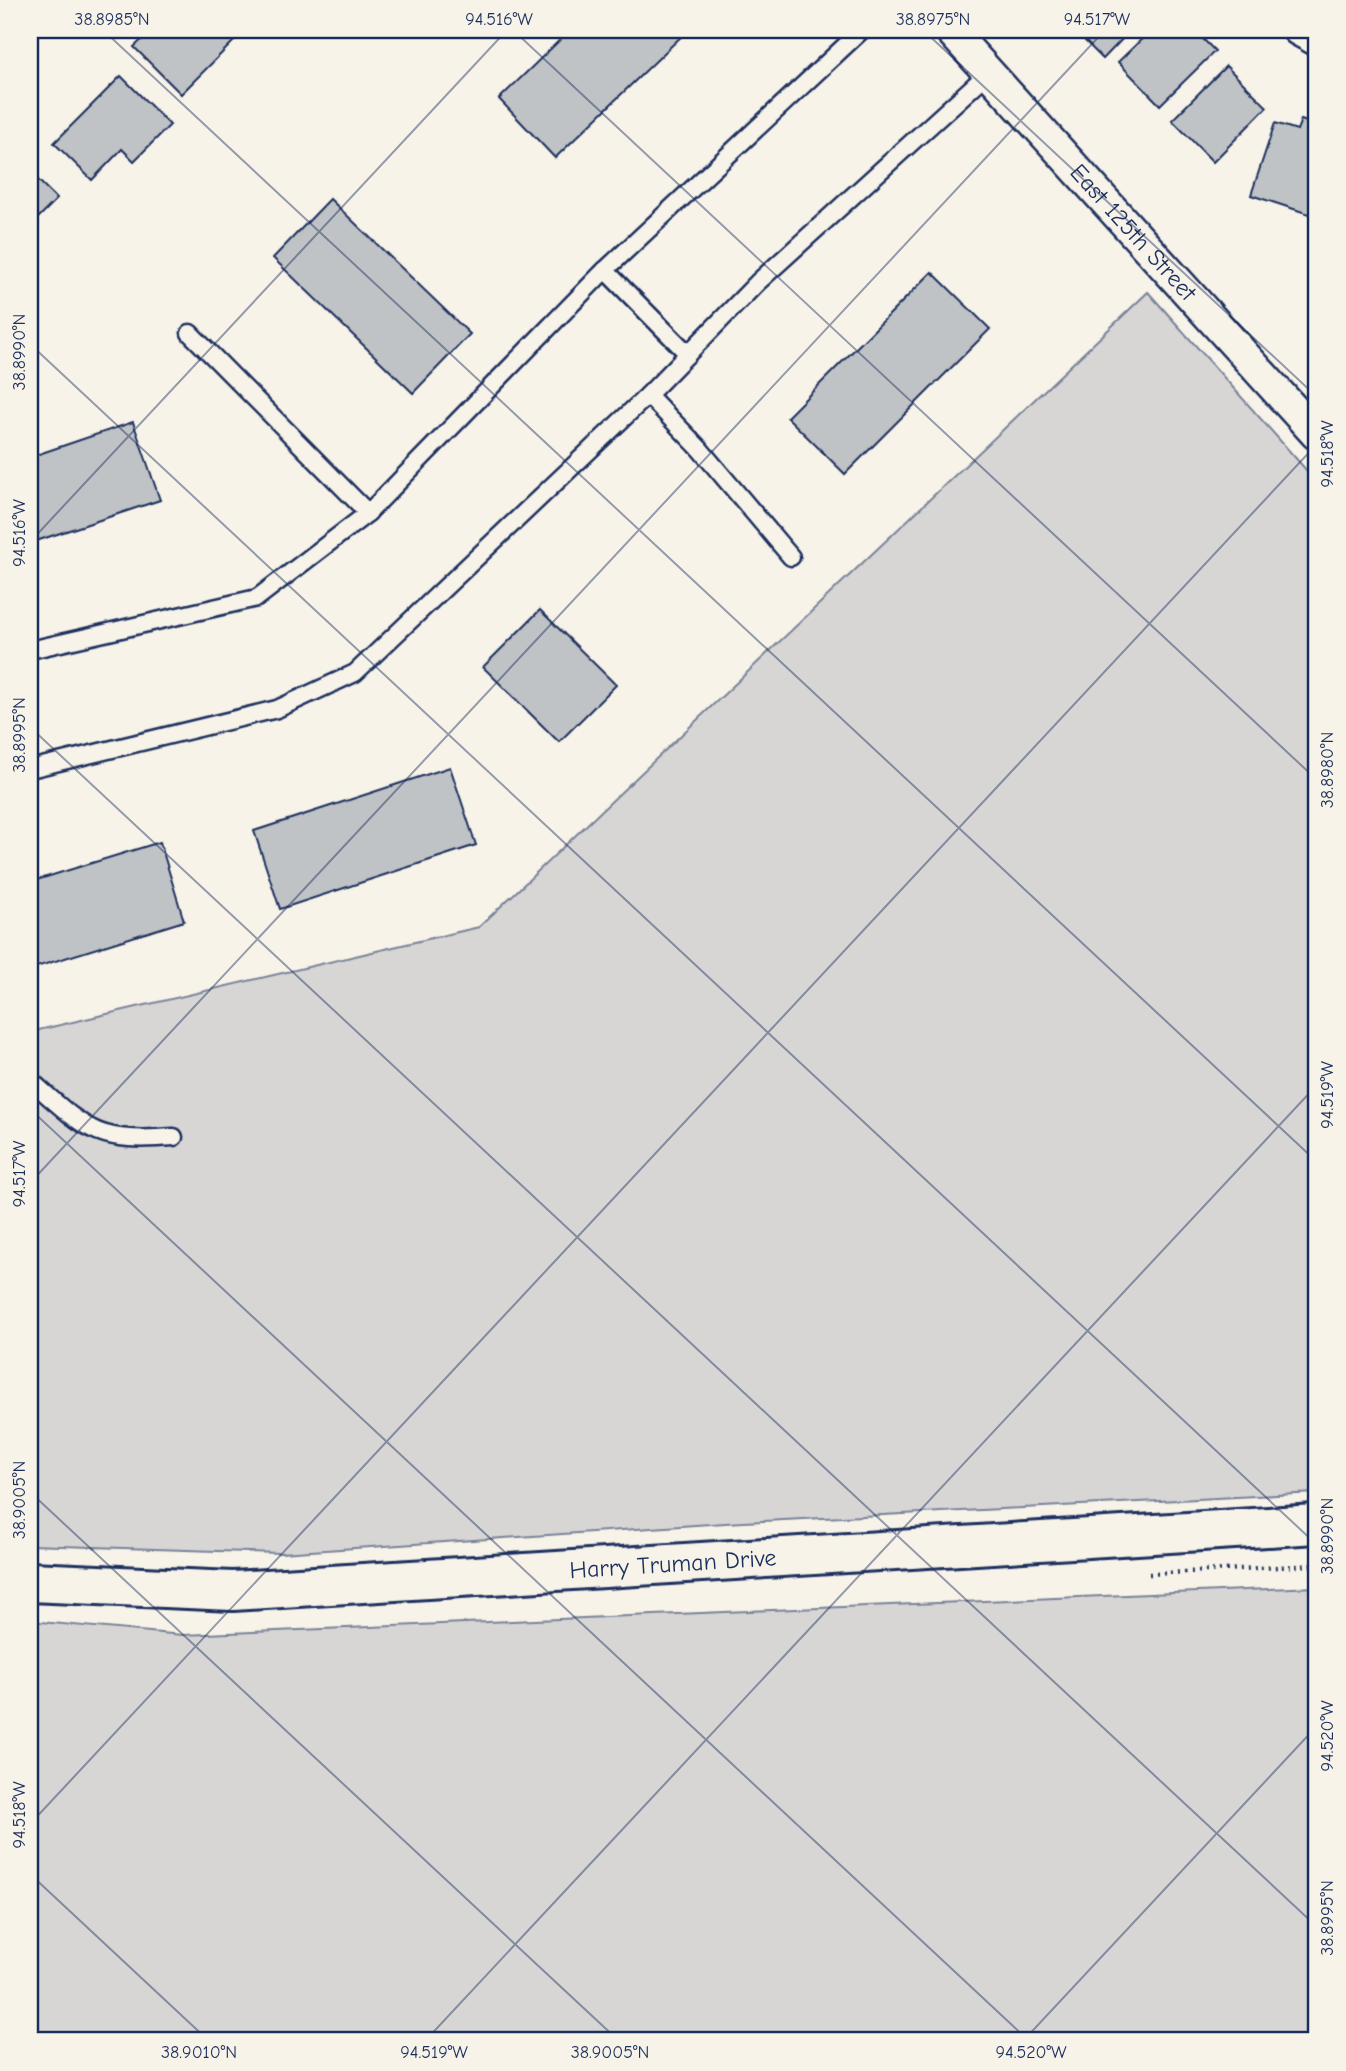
<svg xmlns="http://www.w3.org/2000/svg" width="1346" height="2071" viewBox="0 0 1346 2071" font-family="'Comic Neue',sans-serif">
<rect width="100%" height="100%" fill="#f7f3e8"/>
<filter id="ink" filterUnits="userSpaceOnUse"><feTurbulence type="fractalNoise" baseFrequency=".0143" numOctaves="2"/><feDisplacementMap in="SourceGraphic" scale="14" xChannelSelector="R" yChannelSelector="G"/><feConvolveMatrix kernelMatrix="1 2 1 2 8 2 1 2 1" color-interpolation-filters="sRGB"/></filter>
<g filter="url(#ink)">
<g fill="#d7d6d4" stroke="#798299" stroke-width="2">
<path d="M1148,292L1316,481V1493L725,1523L281,1553L30,1545V1032L479,927Z"/>
<path d="M1316,1587V2041H30V1621L183,1635Z"/>
</g>
<g fill="#c0c3c5" stroke="#1b2f5e" stroke-width="2">
<path d="M152,30H245L181,94L134,47Z"/>
<path d="M570,30H688L555,158L499,99Z"/>
<path d="M1074,30H1131L1103,59Z"/>
<path d="M1151,30H1194L1215,51L1160,105L1118,62Z"/>
<path d="M1226,66L1267,107L1213,162L1172,120Z"/>
<path d="M121,76L170,125L134,161L122,149L92,180L54,143Z"/>
<path d="M1301,120L1316,125V201L1312,215L1251,195L1275,123L1297,130Z"/>
<path d="M30,172L57,199L30,226Z"/>
<path d="M330,199L470,334L413,393L273,258Z"/>
<path d="M932,272L990,329L845,474L787,417Z"/>
<path d="M133,422L160,500L30,543V457Z"/>
<path d="M540,610L616,685L559,742L483,667Z"/>
<path d="M450,767L476,845L280,909L254,831Z"/>
<path d="M160,842L184,921L30,969V882Z"/>
</g>
<g fill="none" stroke-linecap="round" stroke-linejoin="round">
<defs>
<g id="service">
<path d="M605,270L688,354"/>
<path d="M190,333L368,513L601,274L862,30"/>
<path d="M648,395L758,282L987,74"/>
<path d="M30,650L257,598L368,513"/>
<path d="M30,769L277,709L355,673L648,395L699,448L791,557"/>
<path d="M30,1080C88,1131 95,1143 174,1137"/>
</g>
<g id="minor">
<path id="s1" d="M950,30L1316,434"/>
<path d="M1298,30L1316,40"/>
</g>
<g id="secondary">
<path id="s2" d="M30,1582L233,1591L1316,1524"/>
</g>
</defs>
<use href="#service" stroke="#1b2f5e" stroke-width="21"/>
<use href="#minor" stroke="#1b2f5e" stroke-width="35"/>
<use href="#secondary" stroke="#1b2f5e" stroke-width="44"/>
<path stroke="#1b2f5e" stroke-width="4.5" stroke-dasharray="2 5" stroke-linecap="butt" d="M1149,1574L1316,1565"/>
<use href="#service" stroke="#f7f3e8" stroke-width="16"/>
<use href="#minor" stroke="#f7f3e8" stroke-width="30"/>
<use href="#secondary" stroke="#f7f3e8" stroke-width="38"/>
</g>
</g>
<path fill="none" stroke="#1b2f5e" stroke-width="2" stroke-opacity="0.45" d="M103,30L1316,1161M513,30L1316,779M923,30L1316,396M30,344L1316,1544M30,542L507,30M30,727L1316,1926M30,1109L1029,2041M30,1183L1105,30M30,1492L619,2041M30,1824L1316,445M30,1874L209,2041M425,2041L1316,1086M1023,2041L1316,1727"/>
<g text-anchor="middle" dominant-baseline="central" stroke-width="5" stroke-linejoin="round" paint-order="stroke">
<g font-size="24" fill="#1b2f5e" stroke="#f7f3e8">
<text stroke="none"><textPath href="#s1" startOffset="273">East 125th Street</textPath></text>
<text stroke="none"><textPath href="#s2" startOffset="644">Harry Truman Drive</textPath></text>
</g>
</g>
<rect width="1346" height="2071" fill="none" stroke="#f7f3e8" stroke-width="77"/>
<rect x="38" y="38" width="1270" height="1994" fill="none" stroke="#1b2f5e" stroke-width="2.5"/>
<g font-size="18" text-anchor="middle" fill="#1b2f5e">
<text x="112" y="25">38.8985°N</text>
<text x="499" y="25">94.516°W</text>
<text x="933" y="25">38.8975°N</text>
<text x="1097" y="25">94.517°W</text>
<text transform="translate(19 352) rotate(-90)" y="6">38.8990°N</text>
<text transform="translate(1327 454) rotate(-90)" y="6">94.518°W</text>
<text transform="translate(19 533) rotate(-90)" y="6">94.516°W</text>
<text transform="translate(19 735) rotate(-90)" y="6">38.8995°N</text>
<text transform="translate(1327 770) rotate(-90)" y="6">38.8980°N</text>
<text transform="translate(1327 1095) rotate(-90)" y="6">94.519°W</text>
<text transform="translate(19 1174) rotate(-90)" y="6">94.517°W</text>
<text transform="translate(19 1500) rotate(-90)" y="6">38.9005°N</text>
<text transform="translate(1327 1536) rotate(-90)" y="6">38.8990°N</text>
<text transform="translate(1327 1736) rotate(-90)" y="6">94.520°W</text>
<text transform="translate(19 1815) rotate(-90)" y="6">94.518°W</text>
<text transform="translate(1327 1918) rotate(-90)" y="6">38.8995°N</text>
<text x="199" y="2058">38.9010°N</text>
<text x="434" y="2058">94.519°W</text>
<text x="610" y="2058">38.9005°N</text>
<text x="1031" y="2058">94.520°W</text>
</g>
</svg>
